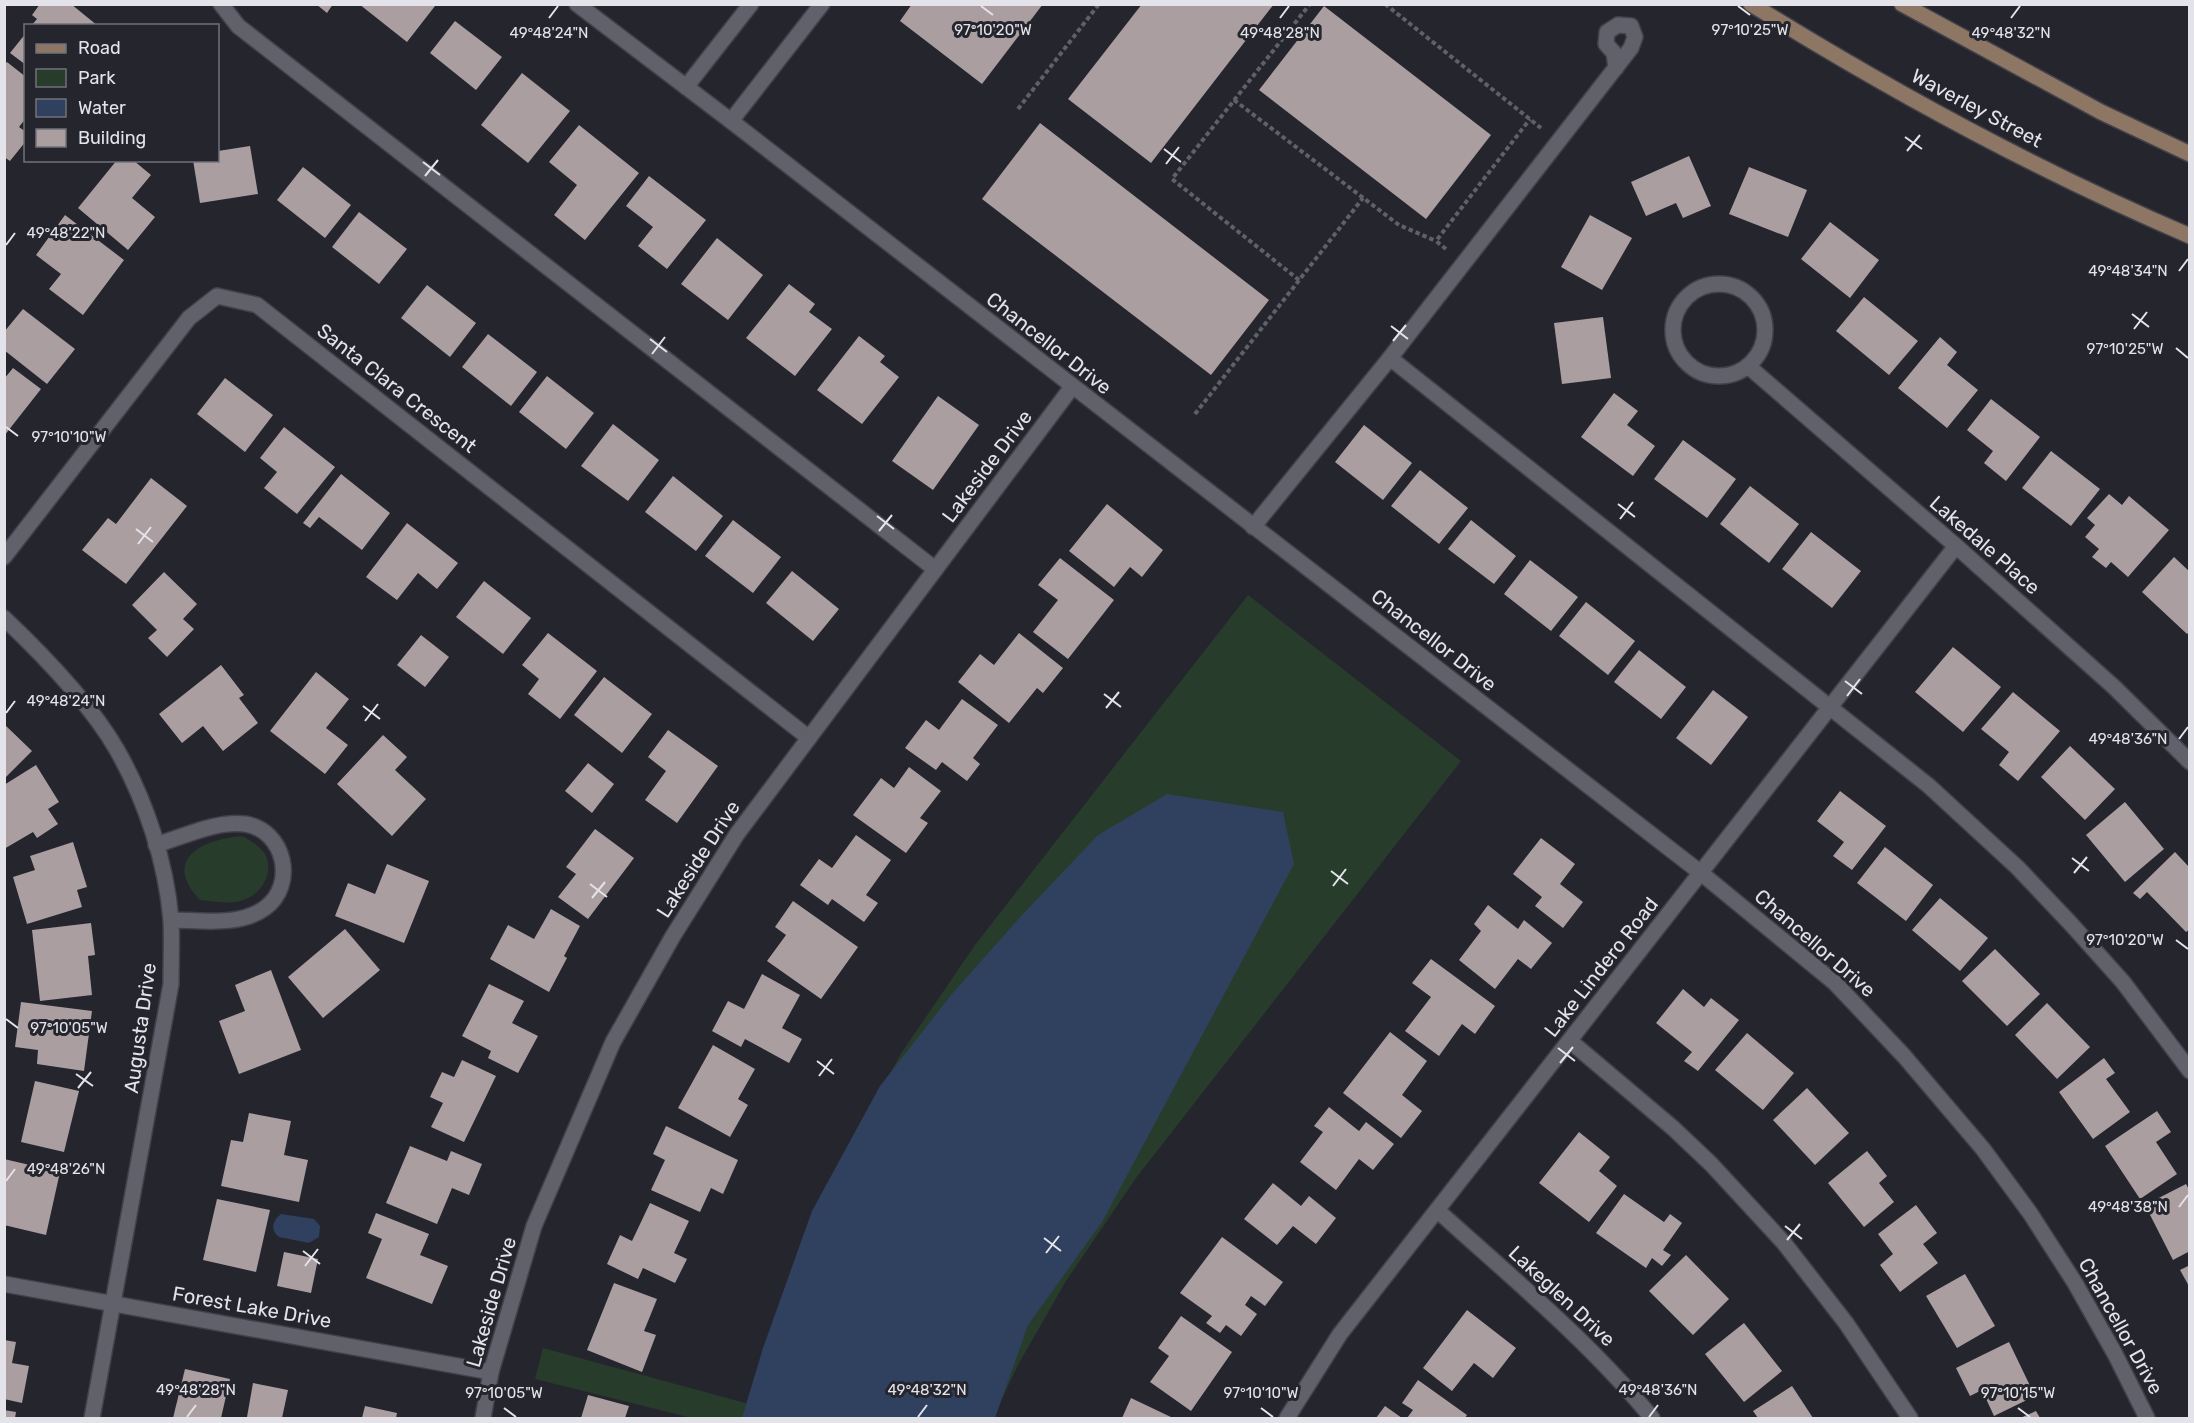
<svg xmlns="http://www.w3.org/2000/svg" width="2194" height="1423" viewBox="0 0 2194 1423" font-family="Rubik,sans-serif">
<rect width="100%" height="100%" fill="#25252e"/>
<g fill="#273c2b">
<path d="M1248,595L1461,761L1136,1178L1066,1281L1018,1365L993,1418H692L535,1379L543,1348L749,1404L855,1135L902,1052L975,945Z"/>
<path d="M242,836C251,841 260,846 265,854C275,872 261,895 243,900C231,905 213,901 200,900C161,859 203,839 242,836Z"/>
</g>
<g fill="#2f415f">
<path d="M1167,794L1283,812L1294,864L1102,1222L1028,1325L995,1418H742L763,1348L812,1211L880,1086L951,995L1022,915L1098,835Z"/>
<path d="M281,1214L314,1219L320,1226L319,1237L309,1243L279,1237C270,1230 272,1221 281,1214Z"/>
</g>
<g fill="#ab9ea1">
<path d="M40,4H71L98,26H31L37,19L32,15Z"/>
<path d="M316,4H333L327,13Z"/>
<path d="M359,4H433L435,6L407,42Z"/>
<path d="M912,4H1043L982,84L900,21Z"/>
<path d="M1142,4H1274L1151,163L1068,99Z"/>
<path d="M1324,6L1491,135L1426,219L1259,90Z"/>
<path d="M455,21L502,57L476,90L430,53Z"/>
<path d="M26,33V65L10,53Z"/>
<path d="M7,62L26,77V118L19,127L26,132V141L10,161L4,157V65Z"/>
<path d="M522,73L570,111L528,163L481,125Z"/>
<path d="M1040,123L1269,300L1211,375L982,199Z"/>
<path d="M579,125L639,173L585,240L554,215L577,185L549,162Z"/>
<path d="M250,146L258,194L200,203L193,160H218V151Z"/>
<path d="M1689,156L1711,206L1683,218L1676,203L1646,216L1631,182Z"/>
<path d="M117,160H133L151,175L132,198L155,217L128,250L78,208Z"/>
<path d="M303,167L351,205L325,238L277,200Z"/>
<path d="M1749,167L1807,190L1788,237L1729,214Z"/>
<path d="M649,176L706,220L667,269L638,246L653,227L626,206Z"/>
<path d="M359,212L407,249L379,284L332,247Z"/>
<path d="M65,215L124,260L83,315L49,289L61,274L36,255Z"/>
<path d="M1590,215L1632,238L1602,290L1561,267Z"/>
<path d="M1830,222L1879,260L1850,298L1801,259Z"/>
<path d="M717,238L763,275L728,320L681,284Z"/>
<path d="M789,284L815,304L809,312L832,329L795,376L746,338Z"/>
<path d="M427,285L476,323L450,357L401,318Z"/>
<path d="M1864,297L1918,341L1889,375L1836,331Z"/>
<path d="M23,309L75,349L47,384L4,350V332Z"/>
<path d="M1603,317L1611,378L1562,384L1554,323Z"/>
<path d="M488,334L537,372L511,406L462,367Z"/>
<path d="M859,336L885,356L880,362L899,377L862,424L817,390Z"/>
<path d="M1940,337L1957,352L1947,365L1978,390L1947,428L1898,388Z"/>
<path d="M13,368L41,389L4,436V379Z"/>
<path d="M547,376L594,413L566,449L519,412Z"/>
<path d="M225,378L273,415L245,452L197,414Z"/>
<path d="M1614,393L1638,411L1627,425L1655,446L1633,476L1581,437Z"/>
<path d="M938,396L979,425L933,490L892,461Z"/>
<path d="M1991,399L2040,437L2006,481L1984,463L1993,451L1967,430Z"/>
<path d="M613,424L659,460L628,501L581,466Z"/>
<path d="M1364,425L1412,463L1383,500L1335,462Z"/>
<path d="M284,427L335,467L297,514L264,488L277,472L260,458Z"/>
<path d="M1683,440L1736,479L1707,518L1654,479Z"/>
<path d="M2051,451L2100,489L2071,526L2022,488Z"/>
<path d="M1420,470L1468,508L1439,544L1391,506Z"/>
<path d="M341,474L390,513L362,550L319,517L310,528L303,523Z"/>
<path d="M673,476L723,516L696,551L645,512Z"/>
<path d="M151,478L187,506L126,584L82,550L108,518L116,524Z"/>
<path d="M1750,486L1799,524L1769,563L1720,524Z"/>
<path d="M2109,494L2122,505L2129,496L2169,530L2128,577L2111,562L2106,568L2092,557L2099,549L2085,537L2095,525L2087,518Z"/>
<path d="M1107,504L1163,550L1142,577L1130,567L1114,587L1069,551Z"/>
<path d="M733,520L781,557L753,593L705,556Z"/>
<path d="M1471,520L1516,556L1494,584L1448,549Z"/>
<path d="M407,523L458,563L437,589L418,573L397,600L366,577Z"/>
<path d="M1811,532L1861,571L1832,608L1782,569Z"/>
<path d="M2174,557L2190,572V631L2187,634L2142,592Z"/>
<path d="M1060,558L1114,600L1068,659L1033,632L1058,600L1038,585Z"/>
<path d="M1530,560L1578,597L1551,631L1504,594Z"/>
<path d="M792,571L839,609L813,641L766,603Z"/>
<path d="M164,572L197,604L183,619L194,629L167,657L148,638L157,630L132,605Z"/>
<path d="M484,581L531,618L503,654L456,617Z"/>
<path d="M1586,602L1635,641L1608,675L1559,636Z"/>
<path d="M548,633L597,671L560,719L528,694L539,679L522,665Z"/>
<path d="M1019,633L1063,668L1043,693L1037,688L1009,723L958,682L980,654L994,665Z"/>
<path d="M421,635L449,657L425,687L397,665Z"/>
<path d="M1953,647L2001,687L1963,732L1915,692Z"/>
<path d="M1639,650L1686,687L1661,719L1614,682Z"/>
<path d="M221,665L244,695L239,698L258,723L223,751L203,726L182,743L159,714Z"/>
<path d="M316,672L349,699L326,728L348,745L325,774L270,731Z"/>
<path d="M604,677L652,714L622,753L574,715Z"/>
<path d="M1713,690L1748,717L1711,765L1676,738Z"/>
<path d="M2013,692L2060,731L2018,781L1999,765L2009,752L1981,729Z"/>
<path d="M962,699L998,725L973,758L980,764L967,781L942,762L936,770L905,748L926,720L939,730Z"/>
<path d="M4,724L32,751L4,779Z"/>
<path d="M668,730L718,766L677,823L645,800L666,771L648,757Z"/>
<path d="M383,735L407,757L395,770L426,799L392,836L337,784Z"/>
<path d="M2070,746L2115,789L2085,820L2041,777Z"/>
<path d="M588,763L614,784L592,813L565,791Z"/>
<path d="M36,765L59,802L48,809L58,824L37,838L33,832L4,849V785Z"/>
<path d="M909,767L941,791L920,818L928,823L906,853L853,815L881,778L894,788Z"/>
<path d="M1840,791L1886,826L1852,870L1833,856L1844,842L1817,821Z"/>
<path d="M2125,802L2164,849L2125,882L2086,835Z"/>
<path d="M595,829L634,858L588,919L558,897L576,874L566,867Z"/>
<path d="M856,835L891,860L866,895L878,903L864,922L832,899L828,905L800,885L819,859L832,868Z"/>
<path d="M1541,838L1575,864L1560,884L1583,902L1563,928L1535,906L1542,897L1513,874Z"/>
<path d="M73,842L87,887L77,890L82,907L27,924L13,877L35,870L30,856Z"/>
<path d="M1885,847L1933,885L1906,921L1857,883Z"/>
<path d="M2175,852L2190,868V929L2186,932L2147,892L2140,899L2133,893Z"/>
<path d="M387,864L429,881L404,943L335,916L348,883L375,894Z"/>
<path d="M1940,898L1988,938L1960,971L1912,930Z"/>
<path d="M793,901L858,947L821,999L767,961L786,935L775,927Z"/>
<path d="M1488,905L1518,929L1524,920L1552,943L1531,969L1518,959L1495,989L1459,960L1481,931L1474,924Z"/>
<path d="M551,909L580,926L564,956L567,958L549,992L490,959L508,925L534,939Z"/>
<path d="M91,923L95,955L88,956L92,995L40,1001L32,930Z"/>
<path d="M345,929L380,970L323,1018L288,977Z"/>
<path d="M1995,949L2040,994L2007,1026L1962,981Z"/>
<path d="M1431,959L1495,1006L1475,1034L1462,1024L1439,1056L1405,1031L1431,997L1412,983Z"/>
<path d="M271,970L301,1050L239,1074L219,1021L245,1011L235,985Z"/>
<path d="M762,974L800,995L782,1028L802,1039L789,1063L745,1039L741,1047L712,1031L728,1001L744,1009Z"/>
<path d="M489,984L524,1001L512,1023L538,1036L518,1073L488,1058L491,1051L462,1036Z"/>
<path d="M1683,989L1704,1007L1711,998L1739,1020L1698,1071L1684,1061L1692,1052L1656,1023Z"/>
<path d="M21,1002L92,1011L84,1071L37,1064L38,1050L15,1047Z"/>
<path d="M2047,1003L2090,1047L2057,1079L2015,1035Z"/>
<path d="M1390,1032L1427,1061L1402,1095L1422,1111L1401,1138L1343,1093Z"/>
<path d="M1747,1033L1794,1073L1763,1110L1715,1070Z"/>
<path d="M713,1045L755,1069L738,1099L748,1105L730,1137L678,1108Z"/>
<path d="M2104,1058L2115,1073L2106,1079L2130,1112L2093,1139L2059,1092Z"/>
<path d="M462,1060L496,1076L464,1142L431,1127L443,1103L430,1097L442,1072L454,1077Z"/>
<path d="M35,1081L79,1091L64,1152L21,1142Z"/>
<path d="M1807,1088L1849,1133L1815,1165L1773,1120Z"/>
<path d="M1329,1107L1359,1131L1366,1122L1394,1144L1373,1170L1359,1159L1336,1190L1300,1162L1323,1132L1314,1126Z"/>
<path d="M2157,1111L2171,1132L2156,1142L2177,1174L2140,1199L2105,1146Z"/>
<path d="M249,1113L291,1121L284,1155L308,1160L299,1202L221,1186L231,1140L243,1142Z"/>
<path d="M666,1126L738,1160L723,1194L711,1188L700,1212L651,1190L665,1160L653,1154Z"/>
<path d="M1579,1132L1610,1157L1599,1171L1617,1186L1589,1222L1539,1183Z"/>
<path d="M410,1146L447,1161L451,1151L482,1164L469,1195L452,1188L437,1224L386,1203Z"/>
<path d="M1867,1151L1887,1176L1879,1183L1894,1202L1864,1227L1828,1183Z"/>
<path d="M4,1159L60,1172L46,1235L4,1225L6,1199H4Z"/>
<path d="M1273,1183L1301,1206L1309,1196L1336,1218L1316,1244L1293,1226L1277,1245L1244,1219Z"/>
<path d="M2186,1184L2190,1191V1251L2173,1260L2145,1205Z"/>
<path d="M1624,1194L1664,1222L1670,1214L1682,1223L1663,1250L1671,1255L1662,1266L1652,1258L1646,1268L1596,1233Z"/>
<path d="M217,1199L270,1210L256,1272L203,1260Z"/>
<path d="M650,1203L689,1221L674,1253L687,1259L675,1283L643,1268L638,1279L607,1264L620,1235L632,1241Z"/>
<path d="M1916,1205L1937,1233L1923,1244L1938,1263L1900,1292L1880,1265L1893,1254L1878,1234Z"/>
<path d="M376,1213L429,1234L420,1255L448,1266L432,1304L366,1278L382,1239L368,1233Z"/>
<path d="M1222,1237L1283,1282L1265,1306L1251,1296L1245,1305L1257,1314L1241,1336L1226,1325L1220,1333L1206,1323L1212,1316L1180,1293Z"/>
<path d="M284,1252L318,1259L311,1293L277,1286Z"/>
<path d="M1686,1255L1729,1299L1693,1335L1649,1291Z"/>
<path d="M2190,1265V1288L2180,1270Z"/>
<path d="M1965,1274L1995,1326L1957,1348L1926,1296Z"/>
<path d="M614,1283L657,1299L644,1331L656,1335L642,1372L587,1350Z"/>
<path d="M1467,1310L1516,1348L1493,1378L1474,1363L1452,1391L1423,1368Z"/>
<path d="M1181,1316L1232,1352L1191,1411L1150,1382L1169,1356L1158,1348Z"/>
<path d="M1744,1323L1782,1371L1744,1402L1705,1354Z"/>
<path d="M4,1340L16,1342L12,1363L29,1366L22,1403L4,1399Z"/>
<path d="M2009,1342L2035,1396L1994,1416L1982,1390L1970,1396L1956,1368Z"/>
<path d="M185,1369L230,1379L221,1418H173Z"/>
<path d="M1418,1380L1467,1415L1465,1418H1407L1413,1410L1402,1403Z"/>
<path d="M253,1383L288,1390L282,1418L247,1417Z"/>
<path d="M1792,1386L1813,1418H1758L1753,1411Z"/>
<path d="M588,1395L629,1406L625,1418H581Z"/>
<path d="M1131,1398L1173,1418H1122Z"/>
<path d="M365,1406L397,1413L396,1418H362Z"/>
<path d="M1385,1406L1402,1418H1376Z"/>
<path d="M4,1410L16,1412L15,1418H4Z"/>
<path d="M2036,1411L2040,1418H2020Z"/>
</g>
<g fill="none" stroke-linecap="round" stroke-linejoin="round">
<defs>
<g id="service">
<path d="M221,4L238,26L935,569"/>
<path d="M1390,358L1929,786L2018,868L2071,924L2123,982L2190,1071"/>
<path d="M1253,527L1390,358L1631,48L1635,37L1631,26L1618,25L1607,32L1606,44L1614,53L1616,68"/>
<path d="M1570,1041L1673,1128L1711,1164L1784,1243L1846,1323L1910,1418"/>
</g>
<g id="minor">
<circle cx="1719" cy="330" r="46"/>
<path d="M1748,366L1956,546L2114,687L2190,762"/>
<path d="M4,557L189,318L217,296L257,305L809,738"/>
<path d="M4,618C44,656 90,703 117,750C146,801 166,862 171,920C172,941 171,963 171,984L92,1418"/>
<path d="M156,845C182,837 218,820 245,824C285,830 297,885 265,908C239,927 200,920 171,920"/>
<path d="M1437,1210C1511,1277 1589,1341 1652,1418"/>
<path d="M4,1284L491,1372"/>
<path d="M483,1418L491,1372L534,1226L613,1042L673,936L737,834L1072,387"/>
<path d="M1287,1418L1340,1334L1956,546"/>
</g>
<g id="tertiary">
<path d="M577,4L731,121L1701,873L1835,983L1904,1056L1983,1149L2030,1213L2075,1283L2115,1354L2147,1418"/>
<path d="M686,87L751,4"/>
<path d="M731,121L822,4"/>
</g>
<g id="secondary">
<path d="M1751,4C1891,91 2038,171 2190,236"/>
<path d="M1902,4L2101,112L2190,154"/>
</g>
</defs>
<use href="#service" stroke="#424149" stroke-width="18"/>
<use href="#minor" stroke="#424149" stroke-width="18"/>
<use href="#tertiary" stroke="#424149" stroke-width="18"/>
<use href="#secondary" stroke="#424149" stroke-width="18"/>
<g stroke="#606068" stroke-width="4" stroke-dasharray="4.5 3" stroke-linecap="butt">
<path d="M1385,4L1541,128"/>
<path d="M1234,100L1399,225L1436,241"/>
<path d="M1018,109L1099,4"/>
<path d="M1446,249L1436,241L1530,119"/>
<path d="M1299,280L1172,179L1310,4"/>
<path d="M1195,414L1363,198"/>
</g>
<use href="#service" stroke="#61616b" stroke-width="15"/>
<use href="#minor" stroke="#61616b" stroke-width="15"/>
<use href="#tertiary" stroke="#61616b" stroke-width="15"/>
<use href="#secondary" stroke="#8d7764" stroke-width="15"/>
</g>
<path fill="none" stroke="#e3e3e9" stroke-width="2" d="M981,6L993,15M1738,6L1750,15M549,18L558,6M1280,18L1289,6M2011,18L2020,6M1905,137L1922,149M1164,149L1181,162M1907,151L1920,135M423,162L440,175M1166,164L1179,147M425,176L438,160M6,245L15,233M2179,271L2188,259M2132,314L2149,327M1391,326L1408,339M2134,329L2147,312M650,339L667,352M1393,341L1406,325M2176,348L2188,358M652,354L665,337M6,427L18,436M1618,504L1635,517M877,516L894,529M1620,519L1633,502M136,529L153,542M879,531L892,515M138,544L151,527M1845,681L1862,694M1104,694L1121,707M1847,696L1860,679M363,706L380,719M1106,708L1119,692M6,713L15,701M365,721L378,704M2179,739L2188,727M2072,858L2089,871M1331,871L1348,884M2074,873L2087,857M590,884L607,897M1333,886L1346,869M592,898L605,882M2176,940L2188,949M6,1019L18,1028M1558,1048L1575,1061M817,1061L834,1074M1560,1063L1573,1047M76,1074L93,1086M819,1076L832,1059M78,1088L91,1072M6,1181L15,1169M2179,1207L2188,1195M1785,1226L1802,1239M1044,1238L1061,1251M1787,1240L1800,1224M303,1251L320,1264M1046,1253L1059,1236M305,1266L318,1249M504,1408L516,1417M1261,1408L1273,1417M2018,1408L2030,1417M187,1417L196,1405M918,1417L927,1405M1649,1417L1658,1405"/>
<g text-anchor="middle" dominant-baseline="central" stroke-width="6" stroke-linejoin="round" paint-order="stroke">
<g font-size="20" fill="#e3e3e9" stroke="#25252e">
<text transform="translate(1977 108) rotate(28)">Waverley Street</text>
<text transform="translate(1049 343) rotate(38)">Chancellor Drive</text>
<text transform="translate(397 388) rotate(38)">Santa Clara Crescent</text>
<text transform="translate(987 466) rotate(-53)">Lakeside Drive</text>
<text transform="translate(1985 545) rotate(41)">Lakedale Place</text>
<text transform="translate(1434 640) rotate(38)">Chancellor Drive</text>
<text transform="translate(698 859) rotate(-57)">Lakeside Drive</text>
<text transform="translate(1815 943) rotate(41)">Chancellor Drive</text>
<text transform="translate(1601 967) rotate(-52)">Lake Lindero Road</text>
<text transform="translate(140 1028) rotate(-82)">Augusta Drive</text>
<text transform="translate(1562 1296) rotate(43)">Lakeglen Drive</text>
<text transform="translate(491 1302) rotate(-74)">Lakeside Drive</text>
<text transform="translate(252 1307) rotate(10)">Forest Lake Drive</text>
<text transform="translate(2121 1326) rotate(61)">Chancellor Drive</text>
</g>
</g>
<g font-size="15" text-anchor="middle" fill="#e3e3e9" stroke="#25252e" stroke-width="6" stroke-linejoin="round" paint-order="stroke">
<text x="993" y="35">97°10'20"W</text>
<text x="1750" y="35">97°10'25"W</text>
<text x="2011" y="38">49°48'32"N</text>
<text x="549" y="38">49°48'24"N</text>
<text x="1280" y="38">49°48'28"N</text>
<text x="66" y="238">49°48'22"N</text>
<text x="2128" y="276">49°48'34"N</text>
<text x="2125" y="354">97°10'25"W</text>
<text x="69" y="442">97°10'10"W</text>
<text x="66" y="706">49°48'24"N</text>
<text x="2128" y="744">49°48'36"N</text>
<text x="2125" y="945">97°10'20"W</text>
<text x="69" y="1033">97°10'05"W</text>
<text x="66" y="1174">49°48'26"N</text>
<text x="2128" y="1212">49°48'38"N</text>
<text x="196" y="1395">49°48'28"N</text>
<text x="927" y="1395">49°48'32"N</text>
<text x="1658" y="1395">49°48'36"N</text>
<text x="504" y="1398">97°10'05"W</text>
<text x="1261" y="1398">97°10'10"W</text>
<text x="2018" y="1398">97°10'15"W</text>
</g>
<rect width="2194" height="1423" fill="none" stroke="#e3e3e9" stroke-width="12"/>
<rect x="24" y="24" width="195" height="138" fill="#25252e" stroke="#717179" stroke-width="1.5"/>
<rect x="36" y="44" width="30" height="9" fill="#8d7764" stroke="#717179" stroke-width="1.5"/>
<text x="78" y="54" font-size="18" fill="#e3e3e9">Road</text>
<rect x="36" y="69" width="30" height="18" fill="#273c2b" stroke="#717179" stroke-width="1.5"/>
<text x="78" y="84" font-size="18" fill="#e3e3e9">Park</text>
<rect x="36" y="99" width="30" height="18" fill="#2f415f" stroke="#717179" stroke-width="1.5"/>
<text x="78" y="114" font-size="18" fill="#e3e3e9">Water</text>
<rect x="36" y="129" width="30" height="18" fill="#ab9ea1" stroke="#717179" stroke-width="1.5"/>
<text x="78" y="144" font-size="18" fill="#e3e3e9">Building</text>
</svg>
